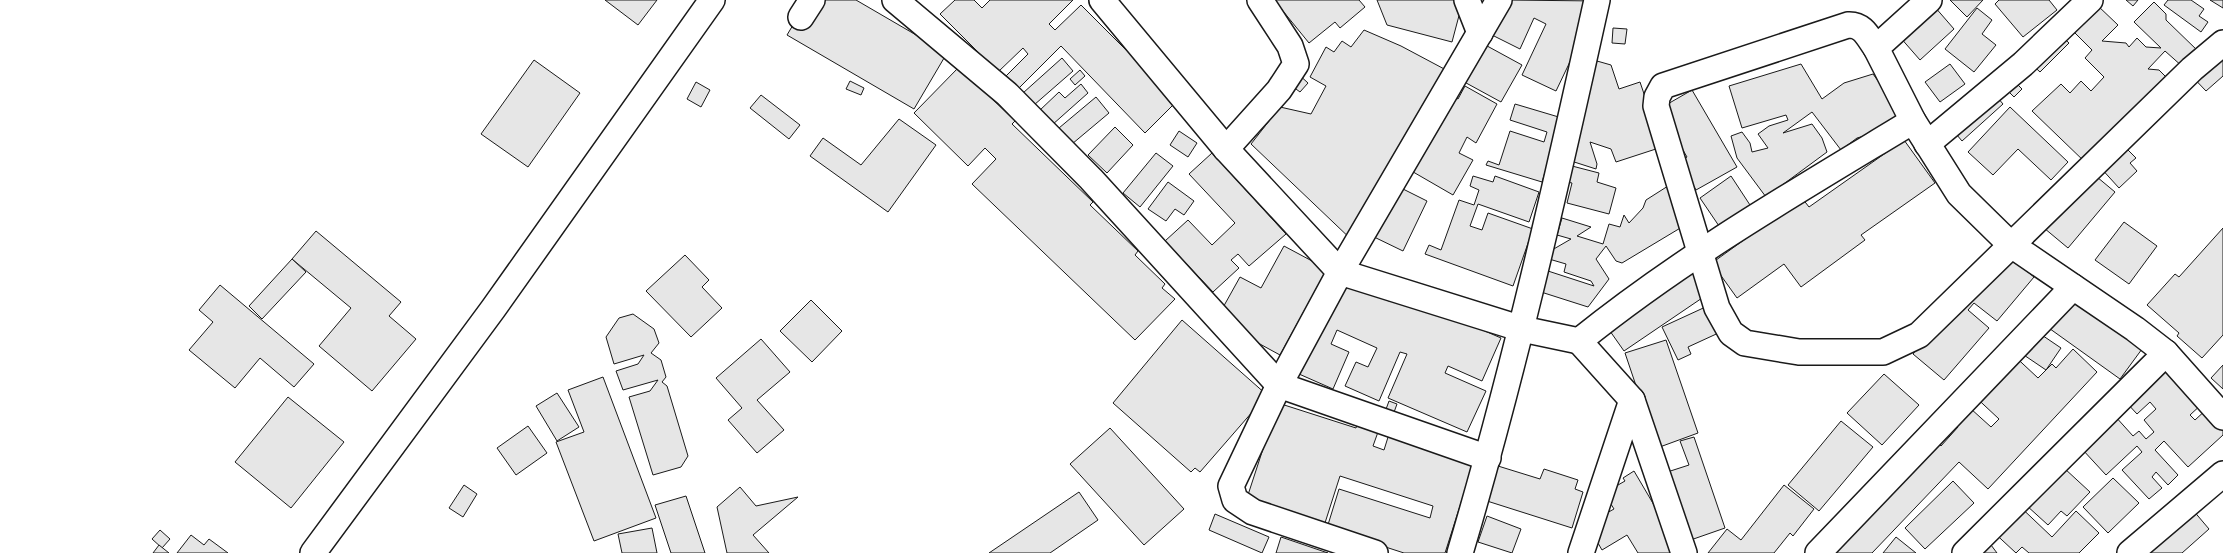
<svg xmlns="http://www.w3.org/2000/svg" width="2223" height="553" viewBox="0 0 2223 553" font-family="Overpass,sans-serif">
<rect width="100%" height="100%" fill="#fff"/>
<g fill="#e6e6e6" stroke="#1a1a1a">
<path d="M605,0H657L638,25Z"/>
<path d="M808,0H856L947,53L914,109L787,35Z"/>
<path d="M955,0H974L982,8L990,0H1073L1049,24L1055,30L1081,5L1177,101L1145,133L1061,46L1018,89L1005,77L1028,54L1023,48L998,72L940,14Z"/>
<path d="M1274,0H1359L1365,7L1340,28L1335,22L1309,43Z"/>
<path d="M1377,0H1459L1461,8L1452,42L1387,25Z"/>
<path d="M1504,0L1599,1L1556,91L1522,75L1546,24L1534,18L1520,49L1488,33Z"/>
<path d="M1950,0H1983L1967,17Z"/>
<path d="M1999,0H2049L2057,10L2023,37L1995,4Z"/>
<path d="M2126,0H2138L2133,6Z"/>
<path d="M2168,0H2191L2204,9L2199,16L2208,22L2201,32L2164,5Z"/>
<path d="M2210,0H2223V8Z"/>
<path d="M2154,2L2166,14V20L2198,51L2183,67L2165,51L2148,69L2159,70L2169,80L2087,164L2032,111L2061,84L2070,93L2081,81L2091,91L2104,77L2085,58L2092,50L2073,31L2097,5L2118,25L2102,41L2126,43L2129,47L2137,38L2146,47L2161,48L2134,22Z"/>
<path d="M1934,6L1954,29L1920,60L1899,36Z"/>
<path d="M1977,8L1992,20L1982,34L1996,45L1974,72L1945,49Z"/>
<path d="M2052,27L2069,43L2040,72L2024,57Z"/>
<path d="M1613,28L1627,29L1625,44L1612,43Z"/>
<path d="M1364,30L1401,46L1448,71L1355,243L1251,144L1280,107L1311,114L1326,86L1310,77L1326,47L1334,52L1342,41L1351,47Z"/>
<path d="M2223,34V76L2206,91L2186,70Z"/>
<path d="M1478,41L1522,65L1501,102L1457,78Z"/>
<path d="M1062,58L1073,71L1034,105L1023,93Z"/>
<path d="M534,60L580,93L528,167L481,134Z"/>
<path d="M1597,61L1611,65L1619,89L1640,82L1662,147L1616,162L1611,149L1590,142L1597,164L1596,169L1568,160Z"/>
<path d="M1801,64L1822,99L1844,83L1873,74L1901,112L1872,134L1857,138L1841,150L1812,112L1783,133L1812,124L1822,138L1827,152L1766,197L1737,158L1731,136L1742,132L1750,143L1752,152L1768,148L1758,134L1769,126L1788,120L1786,115L1742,128L1729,86Z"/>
<path d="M1950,64L1965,84L1940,102L1925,82Z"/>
<path d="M959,67L1015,121L1012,124L1093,202L1090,205L1138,251L1135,255L1165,284L1162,288L1175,299L1135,340L972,184L996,159L985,148L968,166L914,113Z"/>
<path d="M1080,70L1085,76L1075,85L1070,79Z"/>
<path d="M1297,73L1308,83L1300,92L1288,83Z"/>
<path d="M2011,78L2022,89L2014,97L1998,81Z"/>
<path d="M850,81L864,88L861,95L846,89Z"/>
<path d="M696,82L710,90L701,107L687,99Z"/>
<path d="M1081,84L1088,93L1052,125L1039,111L1059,92L1065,98Z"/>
<path d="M1987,85L2003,104L1962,141L1946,122Z"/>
<path d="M1465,86L1497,104L1476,143L1467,137L1459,153L1473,160L1453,195L1408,169L1450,94L1458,99Z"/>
<path d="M1692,90L1737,167L1696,190L1680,162L1687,157L1659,109Z"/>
<path d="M761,95L800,125L789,139L750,108Z"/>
<path d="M1096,97L1109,113L1072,144L1059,128Z"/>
<path d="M1515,104L1562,118L1542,182L1486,165L1488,161L1499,165L1510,131L1544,142L1547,132L1510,120Z"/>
<path d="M2010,107L2068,162L2051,180L2018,149L1993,175L1968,152Z"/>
<path d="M899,119L936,145L888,212L810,156L823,138L861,165Z"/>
<path d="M1115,127L1133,145L1107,173L1088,155Z"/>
<path d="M1179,131L1197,143L1188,157L1170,145Z"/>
<path d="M1904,140L1935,183L1861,235L1865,240L1801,287L1784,264L1737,298L1712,263L1802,198L1809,207Z"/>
<path d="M2122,144L2136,158L2130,163L2137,171L2119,188L2099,166Z"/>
<path d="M1156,153L1173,166L1140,207L1123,193Z"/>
<path d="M1212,153L1286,234L1249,266L1238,254L1231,260L1239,268L1213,292L1165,241L1188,220L1212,245L1235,223L1189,174Z"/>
<path d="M1572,166L1599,173L1597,182L1616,188L1609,214L1567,203L1572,183L1567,182Z"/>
<path d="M2085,167L2115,192L2068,248L2038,223Z"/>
<path d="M1473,176L1493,182L1495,176L1539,192L1529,222L1478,204L1470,226L1482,230L1488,213L1533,229L1513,286L1425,254L1429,245L1441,250L1459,200L1474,205L1479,190L1470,186Z"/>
<path d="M1731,176L1750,205L1719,226L1700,198Z"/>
<path d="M1168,182L1194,201L1184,215L1175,209L1166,221L1148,209Z"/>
<path d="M1397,186L1427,201L1403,251L1372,236Z"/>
<path d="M1668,186L1682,227L1622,263L1616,261L1606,246L1596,259L1609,279L1588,307L1541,292L1548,271L1594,286L1591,281L1564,272L1566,264L1549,259L1552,250L1571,239L1557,235L1562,218L1591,227L1577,236L1603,244L1609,224L1620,227L1624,215L1629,223L1643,208L1646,200Z"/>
<path d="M2124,222L2157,246L2129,284L2095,260Z"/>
<path d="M2223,228V335L2202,358L2177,336L2179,333L2147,305L2175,274L2179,277Z"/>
<path d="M316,231L401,302L389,316L416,339L372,391L319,346L351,308L292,259Z"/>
<path d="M1284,246L1327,269L1280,355L1216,320L1240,277L1261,288Z"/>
<path d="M1999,249L2034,277L1997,321L1974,303L1968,310L1989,328L1944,380L1913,354Z"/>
<path d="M685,255L709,280L702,287L722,308L691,337L646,291Z"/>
<path d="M292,259L306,272L262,319L249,306Z"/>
<path d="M1690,267L1708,294L1624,351L1605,324Z"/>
<path d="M1340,279L1389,301L1393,291L1501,338L1482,381L1448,366L1445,373L1486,391L1467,432L1388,398L1407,354L1400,352L1379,401L1345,386L1356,362L1368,367L1377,348L1337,330L1331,344L1349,352L1333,389L1299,374Z"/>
<path d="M220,285L314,364L294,387L260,358L235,388L189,350L213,322L199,310Z"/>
<path d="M2068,295L2142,349L2120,379L2046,326Z"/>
<path d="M811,300L842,331L812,362L780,331Z"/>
<path d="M1712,304L1725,330L1688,347L1691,354L1678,360L1662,327Z"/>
<path d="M633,314L654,329L659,343L651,353L661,360L666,377L662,382L667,386L688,456L681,467L653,475L629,397L650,391L658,380L623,390L616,371L638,364L644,355L614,364L606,337L619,318Z"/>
<path d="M1182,320L1267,395L1200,472L1195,468L1191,472L1113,403Z"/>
<path d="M2030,327L2061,348L2046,370L2015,349Z"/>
<path d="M761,339L790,372L757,400L784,430L757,453L728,420L742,408L716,378Z"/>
<path d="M1666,340L1698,433L1657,448L1625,353Z"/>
<path d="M2073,349L2097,372L1988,489L1959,462L1872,553H1813L1923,429L1941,446L1958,427L1945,415L1960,399L1991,427L1999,419L1969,391L2008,350L2038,378L2052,364L2056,368Z"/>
<path d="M2156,352L2203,403L2190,415L2195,420L2208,408L2223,424V435L2188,467L2164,441L2155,450L2178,475L2168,485L2156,472L2152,477L2162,488L2149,499L2122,470L2142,452L2137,446L2106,475L2082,449L2105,405L2133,436L2139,431L2146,439L2154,432L2144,420L2156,409L2150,402L2137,414L2114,389Z"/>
<path d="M2223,365V389L2211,378Z"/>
<path d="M1884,374L1919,405L1882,445L1847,413Z"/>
<path d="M603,377L656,518L594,541L556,442L584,432L568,390Z"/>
<path d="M557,393L579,427L557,441L536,406Z"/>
<path d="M288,397L344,442L291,508L235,462Z"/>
<path d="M1389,401L1397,404L1393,415L1385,412Z"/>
<path d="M1278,403L1356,428L1357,425L1378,432L1373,446L1384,450L1389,434L1474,462L1445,553H1404L1327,528L1339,489L1430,518L1433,506L1340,476L1324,526L1246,501Z"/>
<path d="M1841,421L1873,447L1819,511L1788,485Z"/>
<path d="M528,426L547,453L516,475L497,448Z"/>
<path d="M1110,428L1184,509L1144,545L1070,464Z"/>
<path d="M1694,437L1725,528L1682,543L1658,475L1689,465L1680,441Z"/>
<path d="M2051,456L2090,492L2067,516L2061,511L2048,525L2015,495Z"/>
<path d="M1498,466L1540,479L1544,469L1578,480L1575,489L1583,492L1572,528L1487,501Z"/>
<path d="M1634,471L1681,551L1678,553H1638L1627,535L1602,550L1587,524L1614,509L1604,493L1625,481L1623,478Z"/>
<path d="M2113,478L2139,503L2108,533L2083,507Z"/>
<path d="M1953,481L1974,503L1925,549L1905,528Z"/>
<path d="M464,485L477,494L463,517L449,508Z"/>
<path d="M1784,485L1814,509L1793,536L1790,533L1774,553H1708L1727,529L1741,540Z"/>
<path d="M740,487L756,506L798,497L753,535L769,553H727L717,507Z"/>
<path d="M1079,492L1098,520L1050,553H989Z"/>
<path d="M686,496L705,553H671L655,505Z"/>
<path d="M2181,496L2209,529L2182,553H2149Z"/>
<path d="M2013,500L2052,537L2076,511L2099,533L2079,553H2029L2022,547L2016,553L1988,527Z"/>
<path d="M1215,514L1269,537L1262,553L1209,530Z"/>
<path d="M1487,516L1521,529L1512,553L1478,542Z"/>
<path d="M652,528L657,553H622L618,534Z"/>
<path d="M160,530L170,539L162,548L152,539Z"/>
<path d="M191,535L204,545L209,539L228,553H177Z"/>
<path d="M1281,537L1328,553H1276Z"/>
<path d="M1896,537L1916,553H1883Z"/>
<path d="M159,545L169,553H153Z"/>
<path d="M1991,545L1997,553H1982Z"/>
</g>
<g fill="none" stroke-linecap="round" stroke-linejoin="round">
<defs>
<g id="minor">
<path d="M895,0L1007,94L1091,179L1279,385L1488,458"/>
<path d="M1102,0L1226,149L1340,272L1522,329L1579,341C1683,257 1799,190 1913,121"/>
<path d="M1467,0L1480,33"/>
<path d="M1929,0L1876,48L1913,121L1959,194L2010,244L2135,329L2166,353L2223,417"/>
<path d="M801,17L812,0"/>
<path d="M1876,48C1868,37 1863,24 1848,25L1663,86L1657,97L1656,106L1717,308L1731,333L1745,343L1799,352H1883L1919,335L2192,69L2223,43"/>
<path d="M1927,144L2023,64L2090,0"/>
<path d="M1226,149L1279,90L1296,64L1290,46L1260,0"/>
<path d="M1579,341L1632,400L1684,553"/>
<path d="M313,553L493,309L712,0"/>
<path d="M1375,553L1253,512L1235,500L1231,486L1279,385L1340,272L1499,0"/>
<path d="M1460,553C1514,371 1556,186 1597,0"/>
<path d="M1581,553L1632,400"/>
<path d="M1818,553L2073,287"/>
<path d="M1965,553L2166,353"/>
<path d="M2130,553L2223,474"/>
</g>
</defs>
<use href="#minor" stroke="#1a1a1a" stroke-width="28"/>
<use href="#minor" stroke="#fff" stroke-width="25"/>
</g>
</svg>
